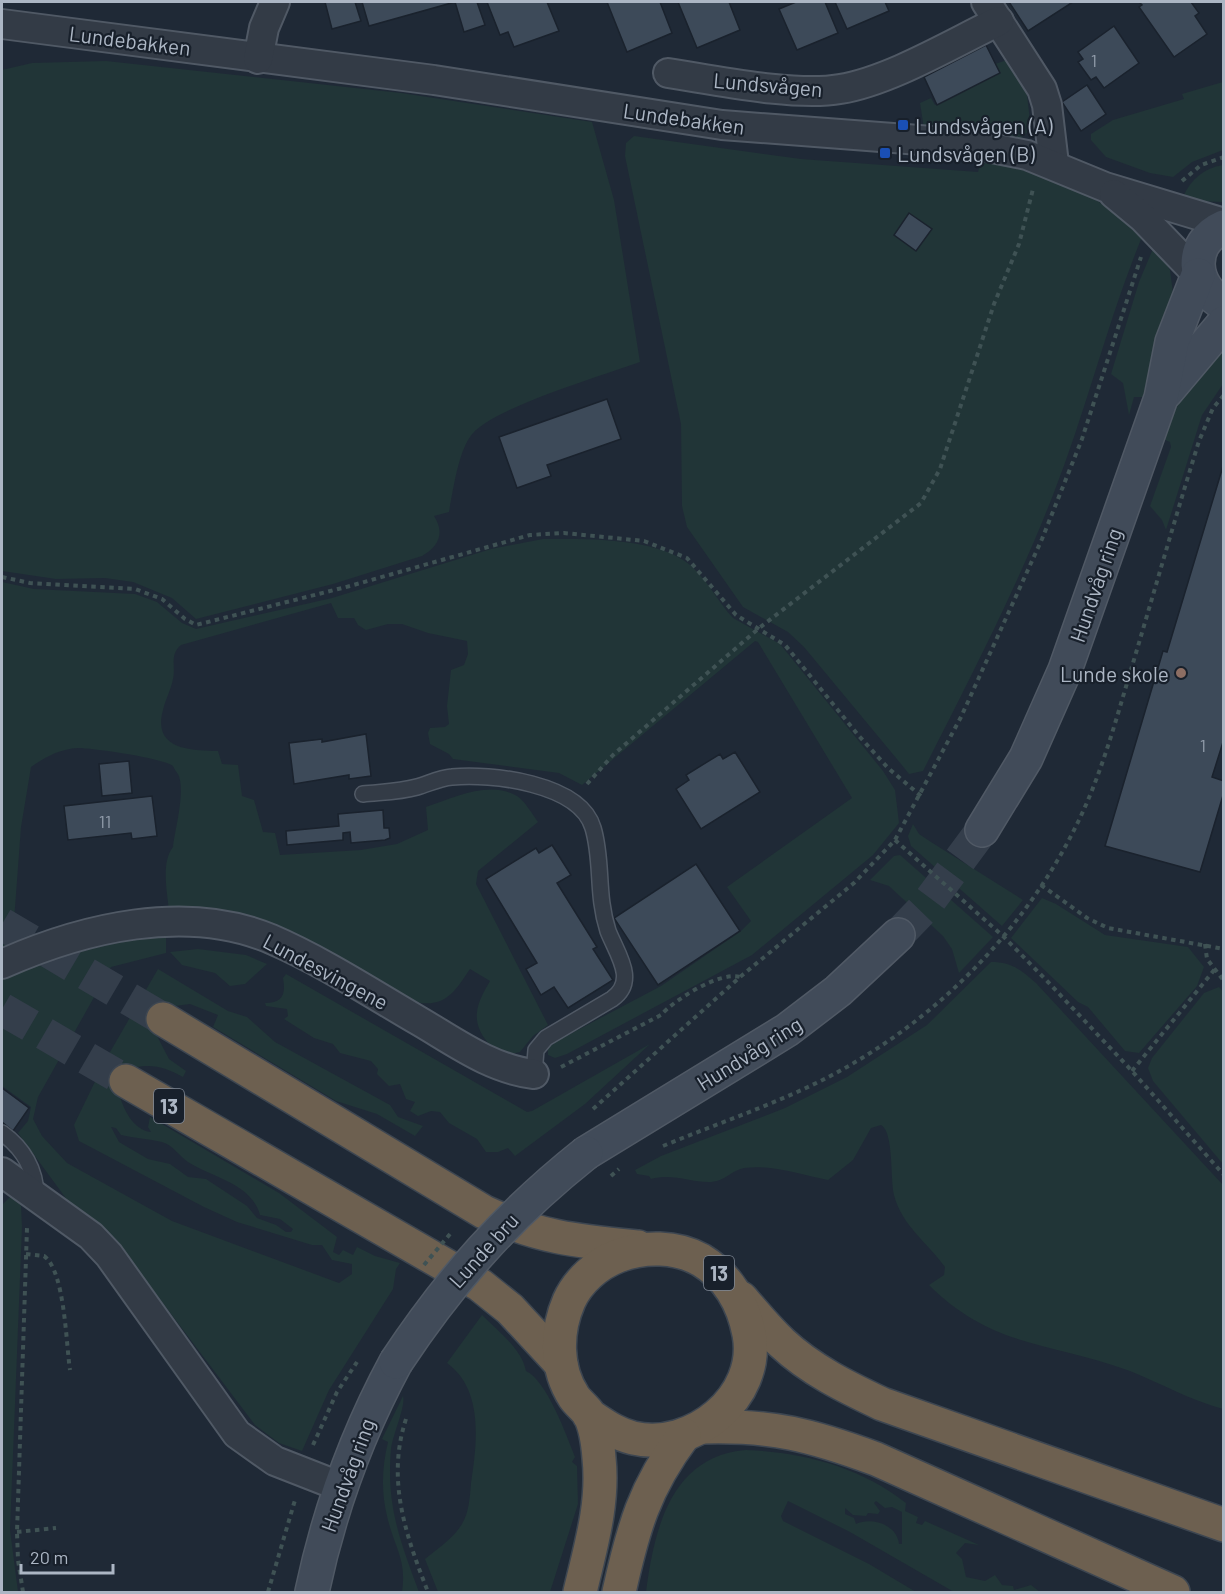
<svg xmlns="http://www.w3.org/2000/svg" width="1225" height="1594" viewBox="0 0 1225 1594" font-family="Barlow,sans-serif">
<rect width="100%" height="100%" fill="#1f2936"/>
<g fill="#213537" fill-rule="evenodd">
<path d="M1007,60L1027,95L1031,129L1015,143L924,129L920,103L931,98L935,105L996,75L992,65Z"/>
<path d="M106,61L401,93L592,122L614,200L640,362C605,375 487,409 470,437C458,454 453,491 449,512L434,516C445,533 439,546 422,556L333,584L196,619L172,598L133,582L105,578L56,579L2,571V70L32,63Z"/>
<path d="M1223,82V150L1192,162L1173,177L1150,173L1106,157L1091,140V134L1113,120L1184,99L1182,94Z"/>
<path d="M634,136L801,159L978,172L981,159C1050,174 1087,190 1144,232C1108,318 1087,409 1053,495C1016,590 969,680 923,771L909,774L901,764L804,647L788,632L743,607L687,527L682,506L681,424L625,156L626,143Z"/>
<path d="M1223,165V202L1196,201L1183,197C1191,179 1204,168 1223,165Z"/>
<path d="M1155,244L1170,270L1173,293L1143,397H1134L1129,415L1123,383L1111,374L1139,282Z"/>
<path d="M1223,347V384L1202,415L1166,530L1162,520L1150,506L1171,447L1170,442L1163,439L1176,404Z"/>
<path d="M543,539C584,539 658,537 690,565C707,579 718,602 733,618L780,644L883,771L895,790L899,823L873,855L752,955L567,1054L555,1058L548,1055V1048L557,1041L661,986L741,931L751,921L727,887L852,798L758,642L755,641L582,785L559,773L453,759L449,754L430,744L428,733L430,728L445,727L449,724L447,706L451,670L464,665L468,654L467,641L428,633L402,624H388L366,630L358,625L354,618H338L331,603L181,645C169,655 176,667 173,679C171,690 165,700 163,710C152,750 191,750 218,751L222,764L238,765L242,796L254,800L263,832L275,833L280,855L361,850L397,844L428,830L426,807C454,798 489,780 517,796C525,801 532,814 538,822L478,871L476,884L548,1025L533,1036L520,1052C497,1060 474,1034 477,1012C478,1001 485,990 490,981L470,969C457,988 448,1006 421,1003L169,910C167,892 161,862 173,847C175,829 186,790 178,774C177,773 174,768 173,766C163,758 92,748 78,748C60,749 45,757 31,767L21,827L14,921H22C20,936 15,944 2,950V582L34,589L135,594L157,602L182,623L196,629L332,598L491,549Z"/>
<path d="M913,824L919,834L931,842L1023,900L1002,926L911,846L908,836Z"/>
<path d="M900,855L993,937L959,973L952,949L943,936L889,886L870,880L894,856Z"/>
<path d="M1042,898L1056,904L1105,935L1188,947L1204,967L1197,986L1139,1053L1125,1051L1088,1007L1078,1002L1011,938Z"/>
<path d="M166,935V953L111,967L38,1097L33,1119L42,1136L67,1163L172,1221L339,1283L352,1274V1264L332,1260L322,1245H312L237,1222L204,1207L79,1141L74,1125L106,1059L158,969L228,1011L247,1017L275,1042L390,1105L398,1117L423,1126L415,1136L377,1114L336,1101L213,1027L218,1015L190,1004L168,1007L156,1034L169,1059L186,1071L183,1077C167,1068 152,1063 133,1068L119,1093C123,1109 133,1130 151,1132L148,1127L150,1117L279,1193L337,1237L333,1252L339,1255L343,1250L353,1255L357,1247L375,1256L400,1263L396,1269L393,1289L329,1390L302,1451L279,1443L255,1425L134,1265L76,1212L18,1133L28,1121L31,1107L2,1086V977C59,956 105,943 166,935ZM111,1127L116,1128L121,1135C134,1138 149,1139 162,1142C173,1145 179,1156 188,1162C213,1178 251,1183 260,1215L280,1219L293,1229L291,1232H286L276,1225L257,1218L247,1206L206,1179L188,1177L170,1164L148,1159L119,1142Z"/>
<path d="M198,949L246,955L267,964L245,984L230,986L215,973L182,965L170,952Z"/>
<path d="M991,962C1012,962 1021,970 1036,983L1223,1185V1409C1190,1400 1162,1384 1130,1371C1053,1342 993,1349 929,1285L944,1275L945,1267C927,1242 902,1226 894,1195C890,1178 894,1132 881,1125L871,1128L853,1160L828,1180C801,1175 772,1164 744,1168C732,1170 725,1181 711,1182C692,1183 673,1173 651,1179L649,1176L637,1174L635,1170L661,1156L785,1108L847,1077L927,1025Z"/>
<path d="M286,974L527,1112L532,1111L650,1044L585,1104L515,1156L508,1148L498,1152H486L477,1139L449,1123L440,1112L431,1111L418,1116L410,1111L415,1102L406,1099L400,1084L389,1086L377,1074L378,1069L371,1061L340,1053L333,1044L314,1038L284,1019L288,1016L287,1009L266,1006L265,1003C283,1003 286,994 283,978Z"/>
<path d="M1219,987L1224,993L1223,1164L1153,1081L1148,1068L1152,1058L1204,993Z"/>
<path d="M13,1194L21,1206L22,1227L10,1530L18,1592H2V1205Z"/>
<path d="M482,1315C498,1331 522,1349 526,1371C547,1381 566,1434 575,1457L572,1462L577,1466L578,1504L550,1592H438L425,1559C437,1549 454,1538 462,1524C469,1513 470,1496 471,1483C477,1443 484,1390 447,1363Z"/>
<path d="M403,1396C406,1406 393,1434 391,1449C386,1505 400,1541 419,1592H402C407,1559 394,1547 387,1516C381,1491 382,1467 388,1442L382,1439Z"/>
<path d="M746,1450C802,1452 861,1467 906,1503L905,1511L918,1517L916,1523L922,1525L925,1521L979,1545L965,1543L956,1553L962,1559L966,1577L985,1581L995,1575L1002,1585L1013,1586L1014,1590L1031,1585L1040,1592H954L850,1532L788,1501L781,1516L783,1521L869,1564L916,1592H646C654,1531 670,1456 746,1450ZM876,1501L885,1508L892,1507L902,1512V1544H899C897,1524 871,1517 856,1524L854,1518L845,1514V1508L853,1515L866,1516L868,1513L878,1514L880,1511L874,1503Z"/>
</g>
<g fill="#3d4a59" stroke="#1a222d" stroke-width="1.5">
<path d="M325,2H355L361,21L332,29Z"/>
<path d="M362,2H477L485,25L464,32L455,2L369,26Z"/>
<path d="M487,2H547L559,31L514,47L508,32L500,35Z"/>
<path d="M607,2H660L672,33L627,52Z"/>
<path d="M678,2H729L740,30L697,48Z"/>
<path d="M796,2H825L838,33L797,50L779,9Z"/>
<path d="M835,2H885L889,11L847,29Z"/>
<path d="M1009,2H1073L1028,31Z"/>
<path d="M1139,2H1191L1199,13L1195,16L1207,34L1174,57L1139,7L1142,5Z"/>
<path d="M1114,26L1139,63L1104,88L1096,77L1091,80L1078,62L1083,59L1078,52Z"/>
<path d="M986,45L1000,73L937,105L924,77Z"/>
<path d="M1087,85L1106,114L1081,131L1062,102Z"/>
<path d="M909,213L932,229L916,251L894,235Z"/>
<path d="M607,399L621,439L547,465L551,476L517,488L499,437Z"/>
<path d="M1224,463V739L1212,777L1224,781V792L1200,872L1105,846L1163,651L1167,652Z"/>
<path d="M366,734L371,776L349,779V775L294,784L289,743L322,739V742Z"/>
<path d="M735,752L760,792L701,829L676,789L689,780L686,775L720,754L723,759Z"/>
<path d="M129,761L132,793L102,796L99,764Z"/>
<path d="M152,796L157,836L132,839L131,833L68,840L64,806Z"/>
<path d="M383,810L384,828H389L390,838L385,840L351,843L350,832L343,833V840L287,845L286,831L339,826L338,814Z"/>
<path d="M552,845L571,875L557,883L597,947L593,949L613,980L568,1008L554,987L541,995L526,969L537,963L486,879L536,848L539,853Z"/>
<path d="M696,864L740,931L658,985L614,918Z"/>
<path d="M2,1088L29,1108L13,1131L2,1122Z"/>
</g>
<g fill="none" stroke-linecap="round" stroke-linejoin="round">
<path stroke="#343e4b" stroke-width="33" stroke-dasharray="33 16" stroke-linecap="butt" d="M898,935L925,907L982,830"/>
<g stroke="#343e4b" stroke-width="33" stroke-dasharray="33 16" stroke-linecap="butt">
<path d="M2,924L163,1019"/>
<path d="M2,1009L126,1081"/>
</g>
<defs>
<g id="lane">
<path d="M363,794C381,792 399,792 417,787C428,784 439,778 452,777C490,773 580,783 593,828C603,861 596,894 608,931C617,954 638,981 612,999L546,1038L536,1050L534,1074"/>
<path d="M2,1133C23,1148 36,1170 36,1196"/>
</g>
<g id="street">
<path d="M986,2L1042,89L1047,105L1054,164"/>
<path d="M2,24L434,80L722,125L972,144L1027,155L1105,187L1224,223"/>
<path d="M258,59L264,28L275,2"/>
<path d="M668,73C714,80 795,97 840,89C890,81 953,43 999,21"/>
<path d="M1114,194L1143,218L1198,275"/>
<path d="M2,964C83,928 186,903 271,939C322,961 371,993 419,1021C455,1042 491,1069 534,1074"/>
<path d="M2,1172L91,1236L109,1255L237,1434L275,1461L339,1486"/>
</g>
<g id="secondary">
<path d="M1224,227C1187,243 1192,287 1224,304"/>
<path d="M1166,392L1224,323"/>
<path d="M982,830L1026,758L1065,670L1161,398L1172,342L1198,275"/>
<path d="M586,1153L787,1030L838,991L898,935"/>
<path d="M312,1592C329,1511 356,1436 396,1362"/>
</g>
<g id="highway">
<path d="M163,1019L484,1212C541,1238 576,1241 638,1247"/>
<path d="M126,1081L480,1285L510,1309L561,1364"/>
<path d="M741,1298C754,1313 767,1329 782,1343C811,1370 846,1387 882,1404L1224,1525"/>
<path d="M703,1427C773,1425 811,1435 876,1459L1173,1592"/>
<path d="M580,1592C590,1549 604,1504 599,1458C598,1445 595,1425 589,1414C585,1408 578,1403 574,1397C555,1368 556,1331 569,1301C578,1281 597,1264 618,1256C644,1246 676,1246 701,1260C729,1277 743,1303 749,1334C761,1397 692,1452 633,1438C616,1434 603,1424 589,1415"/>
<path d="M619,1592C633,1529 644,1488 684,1435"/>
</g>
</defs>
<use href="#lane" stroke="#505965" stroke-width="18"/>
<use href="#street" stroke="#505965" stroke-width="32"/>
<use href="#secondary" stroke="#505965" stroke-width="36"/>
<use href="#highway" stroke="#3d4651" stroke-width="36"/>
<g stroke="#3f5254" stroke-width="4" stroke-dasharray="4.5 4.5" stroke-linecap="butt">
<path d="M1182,181L1201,165L1224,157"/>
<path d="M2,577L30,583L135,589L162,599L185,619L196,625L350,586L530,535L564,533L644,541L687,558L736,615L785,645L859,736L888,768L921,796"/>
<path d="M587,784L613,755L758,629L921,503L940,469L994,304L1019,244L1033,189"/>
<path d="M895,840L1004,937L1048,982L1132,1071L1224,1175"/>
<path d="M1041,885L1087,918L1108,928L1224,949"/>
<path d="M1205,944L1207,959L1224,981"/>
<path d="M561,1067L661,1015C674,1000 720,971 740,977"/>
<path d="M1132,1071L1215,969"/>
<path d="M593,1109L740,977L854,883L895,840L961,717L1042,539L1082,439L1141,257"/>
<path d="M663,1146C730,1118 799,1097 862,1058C954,1002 1032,918 1079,820C1103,770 1117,716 1133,663C1155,589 1176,515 1199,441L1213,408L1224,395"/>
<path d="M26,1254L44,1256C65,1271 66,1344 70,1370"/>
<path d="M406,1419C386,1480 406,1536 428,1592"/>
<path d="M313,1445L337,1392L357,1362"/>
<path d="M17,1532L56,1528"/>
<path d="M23,1592L18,1560L17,1532L27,1228"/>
<path d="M268,1592L295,1500"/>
</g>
<use href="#lane" stroke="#333b46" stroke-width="15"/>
<use href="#street" stroke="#333b46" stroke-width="28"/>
<use href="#secondary" stroke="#414b59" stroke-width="33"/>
<use href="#highway" stroke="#6d6050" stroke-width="33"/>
<defs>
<path id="secondary-bridge" d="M396,1362C451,1279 508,1215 586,1153"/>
</defs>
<use href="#secondary-bridge" stroke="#505965" stroke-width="36" stroke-linecap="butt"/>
<g stroke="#3f5254" stroke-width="4" stroke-dasharray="4.5 4.5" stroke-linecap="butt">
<path d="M611,1176L619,1169"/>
<path d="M424,1265L450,1234"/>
</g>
<use href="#secondary-bridge" stroke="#414b59" stroke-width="33"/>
</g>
<g fill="#1a4fb4" stroke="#18202b" stroke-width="2">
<rect x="897" y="119" width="12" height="12" rx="3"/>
<rect x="879" y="147" width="12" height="12" rx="3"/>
</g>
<circle fill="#8d6e63" stroke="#18202b" stroke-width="2" cx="1181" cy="673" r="6"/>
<g text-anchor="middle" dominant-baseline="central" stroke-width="4.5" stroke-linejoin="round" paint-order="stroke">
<g font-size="18" fill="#909ba9">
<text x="1094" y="60">1</text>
<text x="1203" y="745">1</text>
<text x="105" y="821">11</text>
</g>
<g fill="#18202b" stroke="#808996" stroke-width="1.5">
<rect x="154" y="1089" width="30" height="34" rx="4.5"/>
<rect x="704" y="1256" width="30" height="34" rx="4.5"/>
</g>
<g font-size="20" font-weight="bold" fill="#acb6c4">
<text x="169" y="1106">13</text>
<text x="719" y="1273">13</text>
</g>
<g font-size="21" fill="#acb6c4" stroke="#18202b">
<text transform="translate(130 40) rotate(7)">Lundebakken</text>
<text transform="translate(768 84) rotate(5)">Lundsvågen</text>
<text transform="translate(684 118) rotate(8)">Lundebakken</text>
<text transform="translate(1095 585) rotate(-71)">Hundvåg ring</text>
<text transform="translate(326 971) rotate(28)">Lundesvingene</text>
<text transform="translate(749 1053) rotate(-32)">Hundvåg ring</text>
<text transform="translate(483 1250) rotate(-48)">Lunde bru</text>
<text transform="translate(347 1475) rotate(-70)">Hundvåg ring</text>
</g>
<g font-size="21" fill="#acb6c4" stroke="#18202b" text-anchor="start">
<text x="915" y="125">Lundsvågen (A)</text>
<text x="897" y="153">Lundsvågen (B)</text>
<text x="1169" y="673" text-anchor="end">Lunde skole</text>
</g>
</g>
<rect width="1225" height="1594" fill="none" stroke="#acb6c4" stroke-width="6"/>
<path d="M21 1564v9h92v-9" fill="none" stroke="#acb6c4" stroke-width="3"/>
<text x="30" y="1564" font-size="18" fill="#acb6c4" stroke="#18202b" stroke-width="4.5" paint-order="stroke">20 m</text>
</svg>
